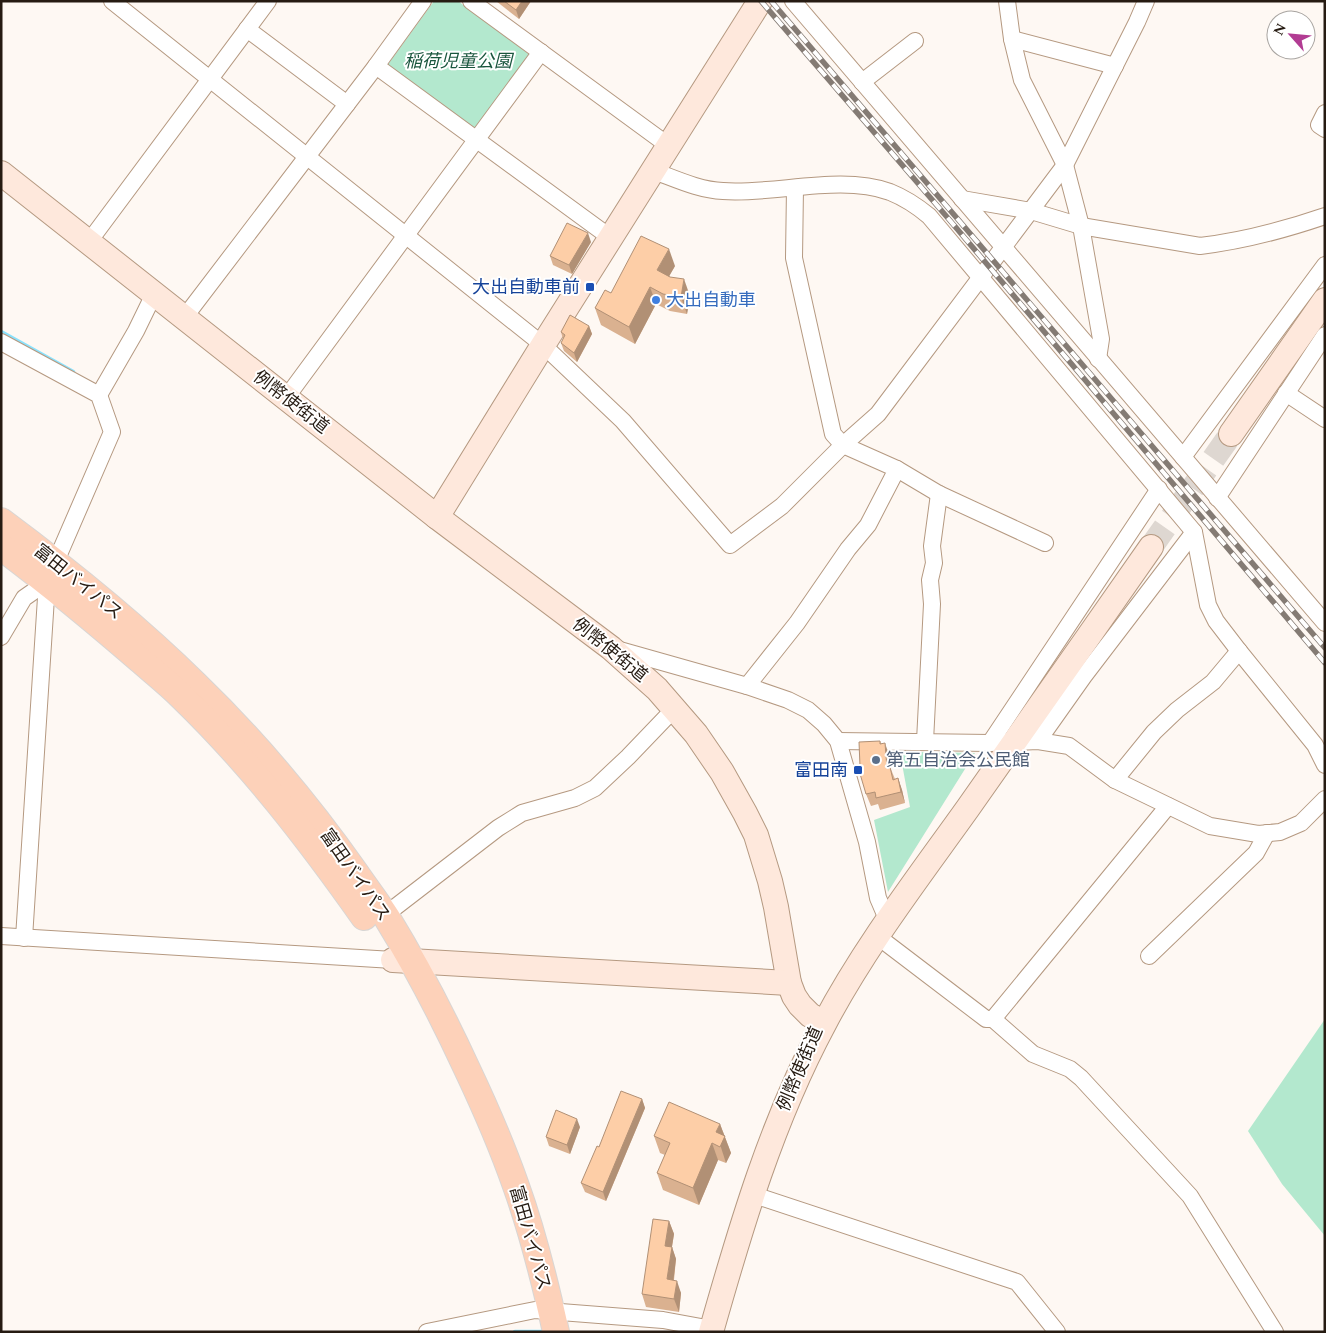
<svg xmlns="http://www.w3.org/2000/svg" width="1326" height="1333" viewBox="0 0 1326 1333" font-family="Spectral,'Noto Sans JP',serif">
<rect width="100%" height="100%" fill="#fef8f3"/>
<g fill="#b3e8ce">
<path d="M434,1H458L530,55L473,132L386,67Z"/>
<path d="M925,752L975,753L888,892L874,820L910,807L900,753Z"/>
<path d="M1325,1019V1236L1282,1184L1248,1131Z"/>
</g>
<g fill="none" stroke-linecap="round" stroke-linejoin="round">
<g stroke="#8be2fd" stroke-width="4.5">
<path d="M1,332L73,372"/>
<path d="M515,1332H548"/>
</g>
<path stroke="#ded7d1" stroke-width="24" stroke-dasharray="24 12" stroke-linecap="butt" d="M1151,547L1231,434"/>
<defs>
<g id="street">
<path d="M112,1L543,345L623,421L730,545L782,506L843,445L878,414L1065,165L1137,22L1146,1"/>
<path d="M471,1L669,146"/>
<path d="M793,1L1325,623"/>
<path d="M1007,1L1012,39L1022,80L1065,165L1081,226L1101,339L1098,359"/>
<path d="M247,29L347,104"/>
<path d="M1012,39L1115,66"/>
<path d="M376,66L611,238"/>
<path d="M862,82L915,41"/>
<path d="M1325,113L1319,125L1325,129"/>
<path d="M654,171C676,179 699,190 723,191C775,195 840,174 890,192C905,198 917,206 929,216L1194,532L1208,605L1216,621L1239,651L1315,745L1325,765"/>
<path d="M962,199L1031,211L1081,226L1200,246C1243,241 1284,230 1325,216"/>
<path d="M88,243L268,1"/>
<path d="M184,318L376,66L423,1"/>
<path d="M1,342L99,395L112,432L47,582L24,938"/>
<path d="M1286,393L1325,419"/>
<path d="M99,395L136,331L154,294"/>
<path d="M286,398L541,52"/>
<path d="M1183,457L1325,265"/>
<path d="M897,469L939,494L1045,543"/>
<path d="M1217,498L1325,335"/>
<path d="M1,637L24,598L47,582"/>
<path d="M616,649L747,686L788,700L808,710L824,724L838,741L867,842L878,898L884,912L889,918"/>
<path d="M747,686L797,623L848,549L868,525L897,469L843,445L833,434L794,258L795,188"/>
<path d="M838,741L990,743L1038,741L1069,746L1115,780L1210,826L1258,834L1280,832L1301,823L1325,799"/>
<path d="M925,741L932,604L930,580L934,563L932,546L939,494"/>
<path d="M1038,741L1084,676L1194,532"/>
<path d="M990,743L1159,489"/>
<path d="M1115,780L1154,732L1177,710L1213,682L1239,651"/>
<path d="M385,915L498,828L522,813L575,798L595,788L628,757L675,708"/>
<path d="M1,936L393,960"/>
<path d="M877,936L986,1019H993L1033,1054L1070,1069L1081,1078L1190,1196L1275,1332"/>
<path d="M1149,956L1256,853L1267,833"/>
<path d="M993,1019L1168,806"/>
<path d="M751,1194L1017,1282L1057,1332"/>
<path d="M427,1332L535,1310L663,1320L712,1329"/>
</g>
<g id="secondary">
<path d="M1,173L437,517L611,648L657,689L696,734L722,772L745,813L756,835L770,881L776,907L789,983L794,996L800,1005L810,1015L824,1023"/>
<path d="M1231,434L1325,300"/>
<path d="M437,517L543,345L760,1"/>
<path d="M393,960L789,983"/>
<path d="M711,1332C741,1226 772,1121 824,1024C864,948 918,878 968,808C1030,721 1090,634 1151,547"/>
</g>
<g id="primary">
<path d="M1,521C68,571 135,625 195,684C254,741 307,804 355,872C365,887 377,902 387,918C417,967 443,1017 467,1069C485,1107 502,1146 516,1186C533,1233 545,1282 556,1332"/>
<path d="M1,547C49,583 95,621 140,660C154,672 169,684 183,698C251,764 309,839 364,917"/>
</g>
</defs>
<use href="#street" stroke="#b59981" stroke-width="18"/>
<use href="#secondary" stroke="#b59981" stroke-width="26"/>
<use href="#primary" stroke="#d8d6d4" stroke-width="28"/>
<use href="#street" stroke="#fff" stroke-width="16"/>
<use href="#secondary" stroke="#fee8dc" stroke-width="24"/>
<use href="#primary" stroke="#fdd1b9" stroke-width="26"/>
<defs>
<g id="rail">
<path d="M761,1L947,217L1325,663"/>
<path d="M771,1L1325,648"/>
</g>
</defs>
<use href="#rail" stroke="#847b74" stroke-width="5.5"/>
<use href="#rail" stroke="#fff" stroke-width="4" stroke-dasharray="11" stroke-linecap="butt"/>
</g>
<g fill="#dab190">
<path d="M496,1H531L519,19Z"/>
<path d="M591,242L572,274L553,265L550,256Z"/>
<path d="M675,266L669,276L690,296L687,314L670,311L656,304L635,344L601,325L595,308L611,293Z"/>
<path d="M589,326L592,334L577,362L564,351L561,343L563,339L561,332Z"/>
<path d="M880,741L881,743L889,755L890,767L895,779L898,778L902,790L905,803L880,810L878,804L871,806L866,794L860,766Z"/>
<path d="M642,1099L645,1108L606,1201L585,1192L581,1183L599,1147Z"/>
<path d="M720,1124L731,1153L726,1163L718,1160L699,1205L663,1190L657,1173L665,1155L660,1153L654,1136Z"/>
<path d="M580,1127L570,1154L549,1146L546,1137Z"/>
<path d="M669,1221L674,1234L672,1247L676,1259L674,1280L681,1293L679,1312L646,1307L642,1294Z"/>
</g>
<g fill="#b19075">
<path d="M522,1H531L519,19L516,10Z"/>
<path d="M588,233L591,242L572,274L569,265Z"/>
<path d="M669,249L675,266L663,287L657,270Z"/>
<path d="M684,279L690,296L687,314L681,297Z"/>
<path d="M650,287L656,304L635,344L629,327Z"/>
<path d="M589,326L592,334L577,362L574,353Z"/>
<path d="M885,743L889,755L891,780L887,768Z"/>
<path d="M898,778L902,790L905,803L901,792Z"/>
<path d="M642,1099L645,1108L606,1201L603,1192Z"/>
<path d="M577,1119L580,1127L570,1154L567,1145Z"/>
<path d="M720,1124L731,1153L726,1163L716,1132Z"/>
<path d="M712,1143L718,1160L699,1205L693,1188Z"/>
<path d="M669,1221L674,1234L670,1258L665,1246Z"/>
<path d="M672,1247L676,1259L672,1292L667,1279Z"/>
<path d="M677,1281L681,1293L679,1312L674,1299Z"/>
</g>
<g fill="#fdcea7" stroke="#b19075">
<path d="M504,1H522L516,10Z"/>
<path d="M567,223L588,233L569,265L550,256Z"/>
<path d="M641,236L669,249L657,270L670,277L684,279L681,297L663,294L650,287L629,327L595,308L605,290L611,293Z"/>
<path d="M570,315L589,326L574,353L561,343L565,335L561,332Z"/>
<path d="M880,741V744L885,743L887,768L890,767L893,780L898,778L901,792L876,798L875,792L866,794L858,767L860,766L859,742Z"/>
<path d="M621,1091L642,1099L603,1192L581,1183L597,1146L599,1147Z"/>
<path d="M669,1102L720,1124L716,1132L725,1136L720,1147L712,1143L693,1188L657,1173L670,1143L654,1136Z"/>
<path d="M556,1110L577,1119L567,1145L546,1137Z"/>
<path d="M653,1219L669,1221L665,1246L672,1247L667,1279L677,1281L674,1299L642,1294Z"/>
</g>
<g fill="#1a4fb4" stroke="#fff" stroke-width="2">
<rect x="585" y="282" width="10" height="10" rx="2.5"/>
<rect x="853" y="765" width="10" height="10" rx="2.5"/>
</g>
<circle fill="#3f7fe0" stroke="#fff" stroke-width="2" cx="656" cy="300" r="5"/>
<circle fill="#5c6f8a" stroke="#fff" stroke-width="2" cx="876" cy="760" r="5"/>
<g text-anchor="middle" dominant-baseline="central" stroke-width="4" stroke-linejoin="round" paint-order="stroke">
<g font-size="18" font-style="italic" fill="#1a563e" stroke="#fff">
<text x="458" y="61">稲荷児童公園</text>
</g>
<g font-size="18" fill="#164399" stroke="#fff" text-anchor="end">
<text x="580" y="287">大出自動車前</text>
<text x="848" y="770">富田南</text>
</g>
<g font-size="18" fill="#366cbe" stroke="#fff" text-anchor="start">
<text x="666" y="300">大出自動車</text>
</g>
<g font-size="18" fill="#261b12" stroke="#fff">
<text transform="translate(291 402) rotate(38)">例幣使街道</text>
<text transform="translate(78 582) rotate(39)">富田バイパス</text>
<text transform="translate(610 650) rotate(39)">例幣使街道</text>
<text transform="translate(355 875) rotate(55)">富田バイパス</text>
<text transform="translate(800 1069) rotate(-67)">例幣使街道</text>
<text transform="translate(530 1238) rotate(74)">富田バイパス</text>
</g>
<g font-size="18" fill="#4e5e75" stroke="#fff" text-anchor="start">
<text x="886" y="760">第五自治会公民館</text>
</g>
</g>
<rect width="1326" height="1333" fill="none" stroke="#261b12" stroke-width="5"/>
<g transform="translate(1291 35) rotate(297)"><circle r="24" fill="#ffffff" stroke="#a8a4a0"/>
<path d="M0-4L9 19L0 12L-9 19Z" fill="#b23c93"/>
<text y="-8" font-size="14" font-weight="bold" text-anchor="middle" fill="#261b12">N</text>
</g>
</svg>
